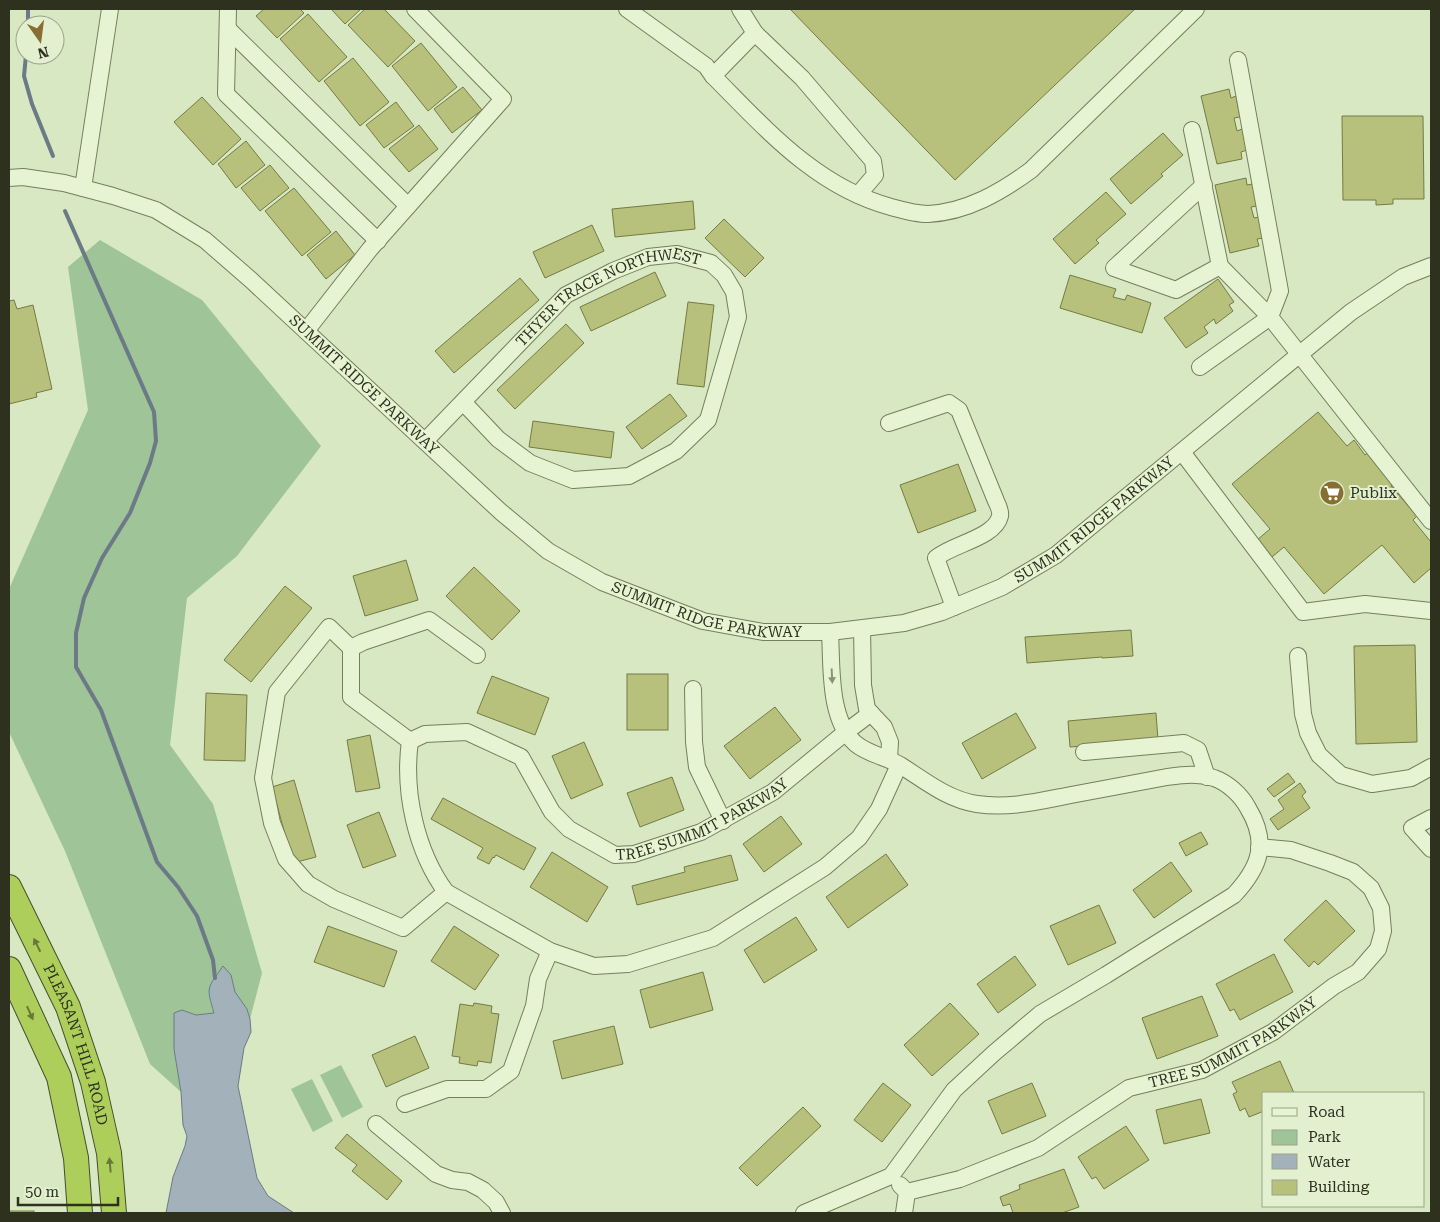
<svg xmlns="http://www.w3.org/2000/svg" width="1440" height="1222" viewBox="0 0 1440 1222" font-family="'Roboto Serif',serif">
<rect width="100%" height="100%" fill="#d7e8c2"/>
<g fill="#9ec497">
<path d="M100,240L202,300L321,446L237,556L187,598L170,745L213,804L262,973L250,1019L247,1009L235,992L231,975L210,1000L214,1013L196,1015L182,1011L174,1049L181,1092L150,1064L65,851L9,732V589L88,410L68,267Z"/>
<path d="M341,1065L363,1107L342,1118L320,1075Z"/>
<path d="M312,1079L333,1121L313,1132L291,1089Z"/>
</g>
<path fill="#a3b1bb" stroke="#6c7a87" d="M223,966L231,975L235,992L247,1009L250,1019L251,1032L244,1048L238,1086L257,1178L268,1196L294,1213H166L173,1177L185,1146L187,1136L183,1125L181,1092L174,1049V1013L182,1010L196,1015L214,1013C206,986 207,989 223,966Z"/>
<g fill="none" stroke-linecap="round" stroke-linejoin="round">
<g stroke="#6c7a87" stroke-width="4">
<path d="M28,25V9"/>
<path d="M26,55L24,76L32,104L53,156"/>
<path d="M65,211L154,412L156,441L150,463L130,513L102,558L84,598L76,633V667L101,710L157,862L178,887L197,916L213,960L215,978"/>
</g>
</g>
<g fill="#b7c17c" stroke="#747b44">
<path d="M264,9H300L304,13L277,38L256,16Z"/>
<path d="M331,9H361L345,24Z"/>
<path d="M365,9H384L415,41L388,67L348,25Z"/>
<path d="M790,9H1135L955,180Z"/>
<path d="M308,14L347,57L319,82L280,39Z"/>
<path d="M421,43L457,87L428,111L392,66Z"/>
<path d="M353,58L389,102L360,126L324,81Z"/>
<path d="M463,87L482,110L452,133L434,109Z"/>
<path d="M1229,89L1231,98L1236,96L1240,117L1234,118L1237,131L1242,129L1247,150L1241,152L1242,159L1217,164L1201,96Z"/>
<path d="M202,97L241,139L213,165L174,122Z"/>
<path d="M396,102L414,126L384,148L366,125Z"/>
<path d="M1342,116H1423L1424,199H1393V204L1376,205V200H1343Z"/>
<path d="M419,125L438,149L409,172L389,149Z"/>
<path d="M1163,133L1183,155L1161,174L1163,176L1131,204L1110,179Z"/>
<path d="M246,141L265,165L236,188L218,164Z"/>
<path d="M270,165L289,188L260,211L241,188Z"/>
<path d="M1246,178L1247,185L1253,184L1257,206L1251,207L1254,218L1259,217L1264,238L1257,239L1259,246L1230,253L1215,185Z"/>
<path d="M294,188L331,232L302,256L265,211Z"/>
<path d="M1106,192L1126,214L1096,240L1099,243L1075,264L1053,239Z"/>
<path d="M693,201L695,229L615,237L612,209Z"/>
<path d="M724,219L764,258L745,277L705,238Z"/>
<path d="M592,225L604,251L545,278L533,252Z"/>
<path d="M336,231L355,255L326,279L307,255Z"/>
<path d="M655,272L666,296L591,331L580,307Z"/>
<path d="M1070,275L1116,289L1113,297L1125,300L1127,295L1151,303L1142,333L1060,308Z"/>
<path d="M520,278L539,300L454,373L435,351Z"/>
<path d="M1218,279L1234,302L1229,305L1233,311L1216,324L1214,319L1204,327L1208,333L1186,348L1164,318Z"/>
<path d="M14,300L17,309L33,305L52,389L36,393L37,397L9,404V301Z"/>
<path d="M688,302L714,305L704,387L677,384Z"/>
<path d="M566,324L584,343L515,409L497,390Z"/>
<path d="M670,394L687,416L642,449L626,427Z"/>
<path d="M1318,412L1347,446L1354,440L1365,455L1371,450L1396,481L1391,486L1417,516L1413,520L1431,542V568L1414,583L1382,545L1324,594L1284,547L1272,557L1257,540L1270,529L1232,484Z"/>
<path d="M533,421L614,432L611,458L529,447Z"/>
<path d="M958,464L976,511L918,533L900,485Z"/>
<path d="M406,560L418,600L365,616L353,576Z"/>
<path d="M474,567L520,611L492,640L446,596Z"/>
<path d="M285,586L312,608L251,682L224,660Z"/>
<path d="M1131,630L1133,656L1102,658V657L1027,663L1025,637Z"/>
<path d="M1415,645L1417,742L1356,744L1354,646Z"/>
<rect x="627" y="674" width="41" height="56"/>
<path d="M492,676L549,698L535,735L477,713Z"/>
<path d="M206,693L247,695L245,761L204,760Z"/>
<path d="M775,707L801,740L750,779L724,746Z"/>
<path d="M1016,713L1036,748L982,779L962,743Z"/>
<path d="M1156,713L1158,740L1070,747L1068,721Z"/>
<path d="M370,735L380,788L356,792L347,740Z"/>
<path d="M584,742L603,785L571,799L552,756Z"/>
<path d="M1288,773L1295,782L1274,797L1267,789Z"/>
<path d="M672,777L684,810L640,827L627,793Z"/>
<path d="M294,780L316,857L293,863L272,787Z"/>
<path d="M1300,783L1306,792L1302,796L1310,808L1278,830L1270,819L1284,809L1278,800Z"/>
<path d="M443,798L536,848L524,870L496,855L494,858L493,857L489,864L477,858L483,848L431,819Z"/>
<path d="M379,812L396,856L363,868L347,825Z"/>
<path d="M781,816L802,844L764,872L743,844Z"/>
<path d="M1201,832L1208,844L1186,856L1179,843Z"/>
<path d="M552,852L608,887L587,922L530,887Z"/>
<path d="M886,854L908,885L848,928L826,897Z"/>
<path d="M731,855L738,880L637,905L632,886L685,872L684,867Z"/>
<path d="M1171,862L1192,891L1154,918L1133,890Z"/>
<path d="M1326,900L1355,931L1318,965L1314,961L1309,967L1284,940Z"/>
<path d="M1099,905L1116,943L1068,965L1050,926Z"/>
<path d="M796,917L817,950L764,983L744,950Z"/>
<path d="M328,926L397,951L384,987L314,962Z"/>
<path d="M454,926L499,955L475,990L431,961Z"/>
<path d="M1274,954L1293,992L1240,1020L1234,1009L1230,1011L1216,984Z"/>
<path d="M1015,956L1036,985L998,1013L977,984Z"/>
<path d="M703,972L713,1010L650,1028L640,990Z"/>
<path d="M1202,996L1218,1036L1157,1059L1142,1018Z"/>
<path d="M474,1003L492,1006L491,1013L499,1014L491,1063L478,1061L477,1066L459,1063L460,1057L452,1056L460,1004L473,1006Z"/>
<path d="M950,1003L979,1034L932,1076L904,1045Z"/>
<path d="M614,1026L623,1064L562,1079L553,1041Z"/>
<path d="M415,1036L429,1068L386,1087L372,1055Z"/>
<path d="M1280,1061L1294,1093H1264V1111L1249,1117L1245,1108L1240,1111L1233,1094L1237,1092L1232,1082Z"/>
<path d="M883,1083L911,1105L882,1142L854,1120Z"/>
<path d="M1032,1083L1046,1116L1002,1134L988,1101Z"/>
<path d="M1201,1099L1210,1133L1164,1144L1156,1110Z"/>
<path d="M803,1107L821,1126L757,1186L739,1168Z"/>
<path d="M1126,1126L1149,1160L1104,1189L1096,1177L1092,1179L1078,1157Z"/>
<path d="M347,1134L402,1181L387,1200L352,1171L357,1165L335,1148Z"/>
<path d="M1064,1169L1079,1207L1062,1213H1013L1010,1204L1003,1206L1000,1197L1020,1189L1019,1185Z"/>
<rect x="9" y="1211" width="25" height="2"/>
</g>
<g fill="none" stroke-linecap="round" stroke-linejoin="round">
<defs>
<g id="minor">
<path d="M228,9L226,94L378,241"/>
<path d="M627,9L706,66L713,76C766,129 816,187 891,207C902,210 916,214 928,214C967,212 1001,192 1031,170L1196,9"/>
<path d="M740,9L755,33L802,78L873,161L875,175L858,195"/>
<path d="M228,29L408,206"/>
<path d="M1238,60L1280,291L1270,317L1431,521"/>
<path d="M713,76L755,33"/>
<path d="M1192,130L1220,266L1270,317L1200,367"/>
<path id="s1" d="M9,178L23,177L64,183L113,196L156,210L205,240L251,280L501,512L548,551L602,582L703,621L763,632H830L904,623L942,612L1002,587L1056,555L1351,312L1403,277L1431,266"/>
<path d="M1204,185L1114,268L1176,290L1220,266"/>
<path d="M83,188L110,9"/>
<path d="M306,331L370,249L503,99L415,9"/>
<path d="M889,423L949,403L959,410L996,501C998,505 1001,511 1000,516C995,538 952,544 936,558L954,607"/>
<path id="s2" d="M425,441L566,295L613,271L648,257L677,254L711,263L724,275L734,292L738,317L708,420L676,451L629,476L573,480L530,463L498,439L463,402"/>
<path d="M1182,452L1303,612L1365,604L1431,611"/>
<path d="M862,629L863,685L867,709L884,727L890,742L889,759"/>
<path d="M351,648L363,642L429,620L477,655"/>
<path d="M1298,656L1303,714L1308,733L1319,755L1341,775L1372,784L1411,778L1431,767"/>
<path d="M693,689L694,742L697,767L723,821"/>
<path d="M410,741C403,792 416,851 446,892L550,951L594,966L628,964L713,938L825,867L859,838L879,809L899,765"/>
<path d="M1084,752L1184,743L1198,750L1207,777"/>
<path d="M1431,818L1412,828L1431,849"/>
<path id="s3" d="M446,892L403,928L334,899L308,884L286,859L272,823L263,778L277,692L329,627L351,648V697L410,741L425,734L467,732L521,757L552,812L569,829L615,855L634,854L701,832L773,792L846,732L871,713"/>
<path d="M405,1104L447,1089H486L511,1071L534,1006L538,979L550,951"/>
<path d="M376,1124L436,1174L452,1180L468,1182L483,1190L496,1202L502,1213"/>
<path d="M900,1185L907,1192L904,1213"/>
<path id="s4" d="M907,1192L960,1179L1038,1148L1129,1088L1202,1070L1273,1032L1334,986L1358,972L1378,949L1383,931L1381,908L1371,888L1353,872L1330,863L1291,850L1259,847"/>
<path d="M804,1213L891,1176L954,1090L994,1053L1040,1014L1106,975L1234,895C1260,867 1269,843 1248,808C1241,795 1228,783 1214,778C1198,773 1183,775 1167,777C1135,783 1103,789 1071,795C1040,801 1009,809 977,804C948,800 924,780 900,765C886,757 868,754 856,744C828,720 832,665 830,632"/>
</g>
<g id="highway">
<path id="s5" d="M9,887L68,1007L93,1082L109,1153L114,1213"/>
<path d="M9,969L59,1077L76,1158L80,1213"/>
</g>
</defs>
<use href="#minor" stroke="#767f5b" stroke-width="18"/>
<use href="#highway" stroke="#474d2f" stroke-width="26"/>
<use href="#minor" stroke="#e6f4d3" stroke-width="16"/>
<use href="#highway" stroke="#adce5b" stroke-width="24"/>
</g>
<defs><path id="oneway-solid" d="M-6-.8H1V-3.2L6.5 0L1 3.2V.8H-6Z" transform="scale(1.25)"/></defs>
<use fill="#8a9278" href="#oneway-solid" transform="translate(832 676) rotate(87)"/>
<g fill="#677839">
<use href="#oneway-solid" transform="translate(37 945) rotate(-116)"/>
<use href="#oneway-solid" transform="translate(30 1013) rotate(66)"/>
<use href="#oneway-solid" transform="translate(110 1165) rotate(-95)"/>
</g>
<defs>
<symbol id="supermarket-disc" viewBox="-11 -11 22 22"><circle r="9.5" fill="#876f33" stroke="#e2f0d0"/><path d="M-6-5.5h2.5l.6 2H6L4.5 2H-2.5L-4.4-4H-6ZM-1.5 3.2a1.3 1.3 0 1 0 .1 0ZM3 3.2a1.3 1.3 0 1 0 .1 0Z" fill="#fff"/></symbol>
</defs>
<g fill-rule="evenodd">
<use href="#supermarket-disc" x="1318" y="479" width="28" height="28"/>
</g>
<g text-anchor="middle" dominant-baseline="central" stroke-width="4" stroke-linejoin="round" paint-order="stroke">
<g font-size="15" fill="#2d311e" stroke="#e2f0d0">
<text stroke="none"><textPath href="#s2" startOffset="241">THYER TRACE NORTHWEST</textPath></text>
<text stroke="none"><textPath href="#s1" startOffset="424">SUMMIT RIDGE PARKWAY</textPath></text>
<text stroke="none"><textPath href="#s1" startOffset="1264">SUMMIT RIDGE PARKWAY</textPath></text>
<text stroke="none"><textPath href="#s1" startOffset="844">SUMMIT RIDGE PARKWAY</textPath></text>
<text stroke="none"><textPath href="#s3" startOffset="955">TREE SUMMIT PARKWAY</textPath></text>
<text stroke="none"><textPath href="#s4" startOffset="362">TREE SUMMIT PARKWAY</textPath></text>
<text stroke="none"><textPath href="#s5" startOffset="172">PLEASANT HILL ROAD</textPath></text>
</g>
<g font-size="15" fill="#2d311e" stroke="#e2f0d0" text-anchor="start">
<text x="1350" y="493">Publix</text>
</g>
</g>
<rect width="1440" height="1222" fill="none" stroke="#2d311e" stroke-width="20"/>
<rect x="1262" y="1092" width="162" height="115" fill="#e2f0d0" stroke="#9aa489"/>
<rect x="1272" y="1108" width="25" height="8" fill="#e6f4d3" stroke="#9aa489"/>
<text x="1308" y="1117" font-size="15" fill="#2d311e">Road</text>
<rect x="1272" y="1130" width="25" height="15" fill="#9ec497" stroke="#9aa489"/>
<text x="1308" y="1142" font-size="15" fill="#2d311e">Park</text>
<rect x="1272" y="1154" width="25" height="15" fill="#a3b1bb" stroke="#9aa489"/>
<text x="1308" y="1167" font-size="15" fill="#2d311e">Water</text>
<rect x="1272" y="1180" width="25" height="15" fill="#b7c17c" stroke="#9aa489"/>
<text x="1308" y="1192" font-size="15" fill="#2d311e">Building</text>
<g transform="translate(40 40) rotate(166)"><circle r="24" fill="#e2f0d0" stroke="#9aa489"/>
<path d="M0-4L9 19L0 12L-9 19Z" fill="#876f33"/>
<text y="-8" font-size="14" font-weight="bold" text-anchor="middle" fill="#2d311e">N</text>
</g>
<path d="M18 1197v8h100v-8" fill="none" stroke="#2d311e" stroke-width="2.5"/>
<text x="25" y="1197" font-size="15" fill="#2d311e" stroke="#e2f0d0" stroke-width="4" paint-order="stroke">50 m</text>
</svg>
